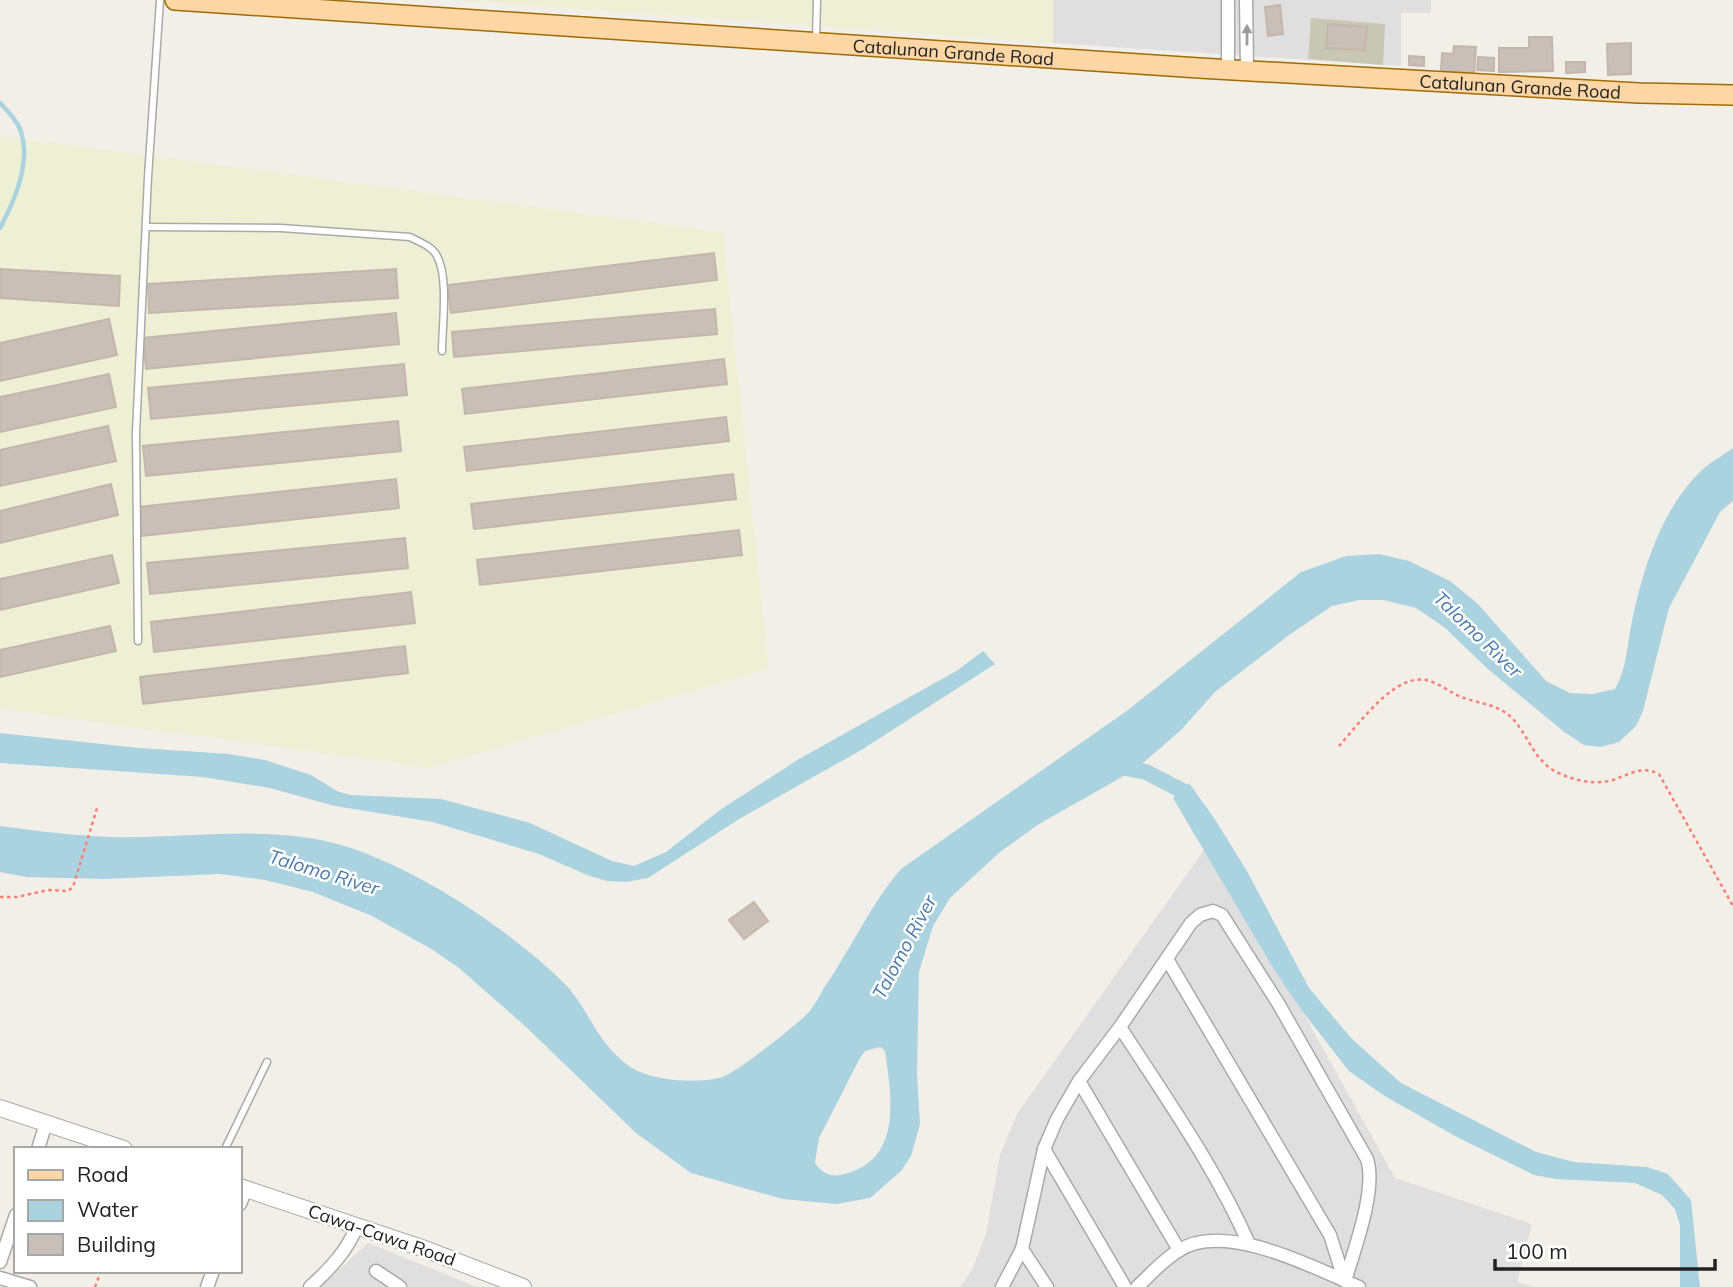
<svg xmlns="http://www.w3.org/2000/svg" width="1733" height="1287" viewBox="0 0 1733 1287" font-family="Mulish,sans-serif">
<rect width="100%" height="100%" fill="#f2efe9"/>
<g fill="#e0dfdf">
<path d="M1053,0H1431V13H1401V66L1053,43Z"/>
<path d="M1204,850L1273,968L1302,1011L1395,1178L1532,1224L1517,1282L1535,1287H960L972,1270L986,1234L1000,1155L1017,1114Z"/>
<path d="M368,1243L477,1287H321Z"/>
</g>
<path fill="#c7c7b4" d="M1311,18L1385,24L1383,65L1308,59Z"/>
<g fill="#eef0d5">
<path d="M453,0H1053V43Z"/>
<path d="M0,136L723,232L769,669L431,768L0,709Z"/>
</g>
<g fill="#aad3df" fill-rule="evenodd">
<path d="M1733,448V501L1720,512L1669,608L1643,711L1636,726L1619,742L1601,747L1584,745L1563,731L1489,670L1444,627L1416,608L1384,600H1360L1332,606L1289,635L1215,692L1181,730L1136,769L1039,824L1000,852L950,898L933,926L919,972L917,1074L920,1124L911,1156L901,1171L870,1198L836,1204L783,1199L691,1173L636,1133L525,1026L459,968L433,950L372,916L313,892L265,880L220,874L104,879L27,877L0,872V826C38,831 76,836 114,837C190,839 274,823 348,847C423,872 507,928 564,983C584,1003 594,1033 615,1054C620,1058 626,1065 632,1068C653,1081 699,1084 723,1077C737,1072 794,1027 806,1015C813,1008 819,997 824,988C851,949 870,905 901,869L1128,710L1301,572L1346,556L1379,554L1409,561L1450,581L1478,604L1546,681L1570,693L1592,694L1615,689C1627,668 1627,645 1632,621C1643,569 1661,509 1702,470C1711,462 1723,455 1733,448ZM880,1047L885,1051C891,1095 903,1156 848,1173C834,1178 824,1176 815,1163L819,1138L860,1058L865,1051Z"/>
<path d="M983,651L995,664L863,749L739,819L648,878L627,882L607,881L587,875L539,854L433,822L335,806L270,788L203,777L0,763V733L139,748L229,754L265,760L311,775L337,791L350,795L441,799L530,823L612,861L634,866L666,852L720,810L799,759L958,670Z"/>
<path d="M1189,783L1214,818L1247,871L1309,988L1351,1038L1401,1083L1536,1152L1574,1162L1647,1167L1668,1174L1691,1200L1700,1287H1680V1225L1675,1209L1662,1195L1635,1183L1556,1179L1534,1175L1455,1136L1383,1095L1349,1071L1302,1011L1273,968L1173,798Z"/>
</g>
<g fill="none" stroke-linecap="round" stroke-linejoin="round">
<path stroke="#aad3df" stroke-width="4.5" d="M0,103C7,110 16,119 20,129C32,161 15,200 0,228"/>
<path stroke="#aad3df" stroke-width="16" d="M1116,766L1146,772L1181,790L1191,807"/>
</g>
<g fill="#c7bfb8" stroke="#c4b6ab" stroke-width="2">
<path d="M1280,5L1283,34L1268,36L1265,7Z"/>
<path d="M1328,24L1367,27L1365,50L1326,48Z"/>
<path d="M1529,37H1552L1553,71L1499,72V48H1529Z"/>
<path d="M1631,43V74L1608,75L1607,44Z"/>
<path d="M1454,46L1476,47L1474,73L1441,71L1442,53L1453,54Z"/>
<path d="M1409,56L1424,57V66L1409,65Z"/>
<path d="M1478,57L1494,58V71L1477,70Z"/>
<path d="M1566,62H1585V72L1566,73Z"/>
<path d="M714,253L717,280L451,313L447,285Z"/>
<path d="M0,269L120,276L119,306L0,298Z"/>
<path d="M396,269L398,298L149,313L148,284Z"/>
<path d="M715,309L717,334L454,357L452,332Z"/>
<path d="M396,313L399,344L146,369L143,338Z"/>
<path d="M109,319L117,355L0,381V343Z"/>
<path d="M724,359L727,384L465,414L462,389Z"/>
<path d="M404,364L407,395L151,419L148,388Z"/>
<path d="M109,374L116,407L0,432V397Z"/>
<path d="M726,417L729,441L467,471L464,447Z"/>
<path d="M398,421L401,451L146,476L143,446Z"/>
<path d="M108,426L116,461L0,486V450Z"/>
<path d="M733,474L736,499L474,529L471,504Z"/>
<path d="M396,479L399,508L142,536L139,507Z"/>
<path d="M111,484L118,515L0,543V511Z"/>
<path d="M739,530L742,555L480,585L477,560Z"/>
<path d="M405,538L408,568L150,594L147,563Z"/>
<path d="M112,555L119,583L0,610V579Z"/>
<path d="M411,592L415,623L154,652L151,622Z"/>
<path d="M110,626L116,651L0,677V650Z"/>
<path d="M405,646L408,673L143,704L140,677Z"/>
<path d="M754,902L768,921L744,939L729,920Z"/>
</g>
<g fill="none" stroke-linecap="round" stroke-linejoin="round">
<defs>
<g id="service">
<path d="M816,40L817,0"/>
<path d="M146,227L281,228L410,237C419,242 432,246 437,256C449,278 442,326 442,351"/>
<path d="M138,641L136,432L148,177L160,0"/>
<path d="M225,1149L267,1062"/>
</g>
<g id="minor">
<path d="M1246,0L1247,71"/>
<path d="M1228,70V0"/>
<path d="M1167,959L1330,1235L1344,1279"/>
<path d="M1120,1027C1166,1098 1215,1167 1249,1244"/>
<path d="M1079,1081L1179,1250"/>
<path d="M38,1149L46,1123"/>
<path d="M1044,1149L1125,1287"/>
<path d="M240,1204L246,1189"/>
<path d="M1022,1249L1047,1287"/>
<path d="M0,1262L16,1215"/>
<path d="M376,1271L400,1287"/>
<path d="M0,1278L30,1287"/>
<path d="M207,1287L213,1271"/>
<path d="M310,1287C330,1269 347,1251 357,1226"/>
<path d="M1002,1287L1022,1249L1044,1149L1057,1119L1079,1081L1120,1027L1191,923L1200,915L1213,911L1222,915L1278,1003L1367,1159C1377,1190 1354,1250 1345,1281"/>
<path d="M1137,1287C1150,1275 1163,1260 1178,1251C1224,1220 1315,1268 1359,1287"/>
</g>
<g id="tertiary">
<path d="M0,1108L124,1149"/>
<path d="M240,1187L422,1248L523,1287"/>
</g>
<g id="primary">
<path id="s1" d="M175,0L1199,68L1639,93L1733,95"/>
</g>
</defs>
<use href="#service" stroke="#a9a9a9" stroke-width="9"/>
<use href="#minor" stroke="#a9a9a9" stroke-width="15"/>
<use href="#tertiary" stroke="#a9a9a9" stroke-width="18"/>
<use href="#primary" stroke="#a06b00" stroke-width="22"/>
<g stroke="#fa8072" stroke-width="2.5" stroke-dasharray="3.5 3.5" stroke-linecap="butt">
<path d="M1339,746C1360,723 1396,670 1430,681C1442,685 1452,694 1464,698C1481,704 1500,705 1513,719C1530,738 1535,764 1561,774C1574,780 1588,783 1603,782C1624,780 1637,763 1659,774L1733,906"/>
<path d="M0,897H17L48,890L68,891L73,887L98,805"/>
<path d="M95,1287L101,1271"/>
</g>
<use href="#service" stroke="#fff" stroke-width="6"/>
<use href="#minor" stroke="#fff" stroke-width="12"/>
<use href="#tertiary" stroke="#fff" stroke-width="16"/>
<use href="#primary" stroke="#fcd6a4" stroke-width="19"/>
</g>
<defs><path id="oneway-solid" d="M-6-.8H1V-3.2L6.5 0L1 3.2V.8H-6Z" transform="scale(1.75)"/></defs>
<use fill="#9c9c9c" href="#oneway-solid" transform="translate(1247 35) rotate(-90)"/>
<g text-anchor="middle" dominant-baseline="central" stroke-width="5" stroke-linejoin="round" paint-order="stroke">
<g font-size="18" fill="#222" stroke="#fff">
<text stroke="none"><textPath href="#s1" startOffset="780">Catalunan Grande Road</textPath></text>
<text stroke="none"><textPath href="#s1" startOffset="1348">Catalunan Grande Road</textPath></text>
<text transform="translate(382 1235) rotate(19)">Cawa-Cawa Road</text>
</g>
<g font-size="19" font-style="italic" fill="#4a7aab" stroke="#fff">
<text transform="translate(1478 634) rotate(44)">Talomo River</text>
<text transform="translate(324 872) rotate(17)">Talomo River</text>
<text transform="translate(904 947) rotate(-62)">Talomo River</text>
</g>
</g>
<rect x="14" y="1147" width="228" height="126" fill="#ffffff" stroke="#a7a7a7" stroke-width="2"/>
<rect x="28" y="1170" width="35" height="10" fill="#fcd6a4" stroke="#a7a7a7" stroke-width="2"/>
<text x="77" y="1182" font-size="21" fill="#222222">Road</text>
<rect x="28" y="1200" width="35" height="21" fill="#aad3df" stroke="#a7a7a7" stroke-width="2"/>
<text x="77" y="1217" font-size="21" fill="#222222">Water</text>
<rect x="28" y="1234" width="35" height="21" fill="#c7bfb8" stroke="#a7a7a7" stroke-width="2"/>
<text x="77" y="1252" font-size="21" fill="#222222">Building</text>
<path d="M1495 1259v10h220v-10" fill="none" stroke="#222222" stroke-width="3.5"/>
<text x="1506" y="1259" font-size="21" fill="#222222" stroke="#ffffff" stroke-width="5" paint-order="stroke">100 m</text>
</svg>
